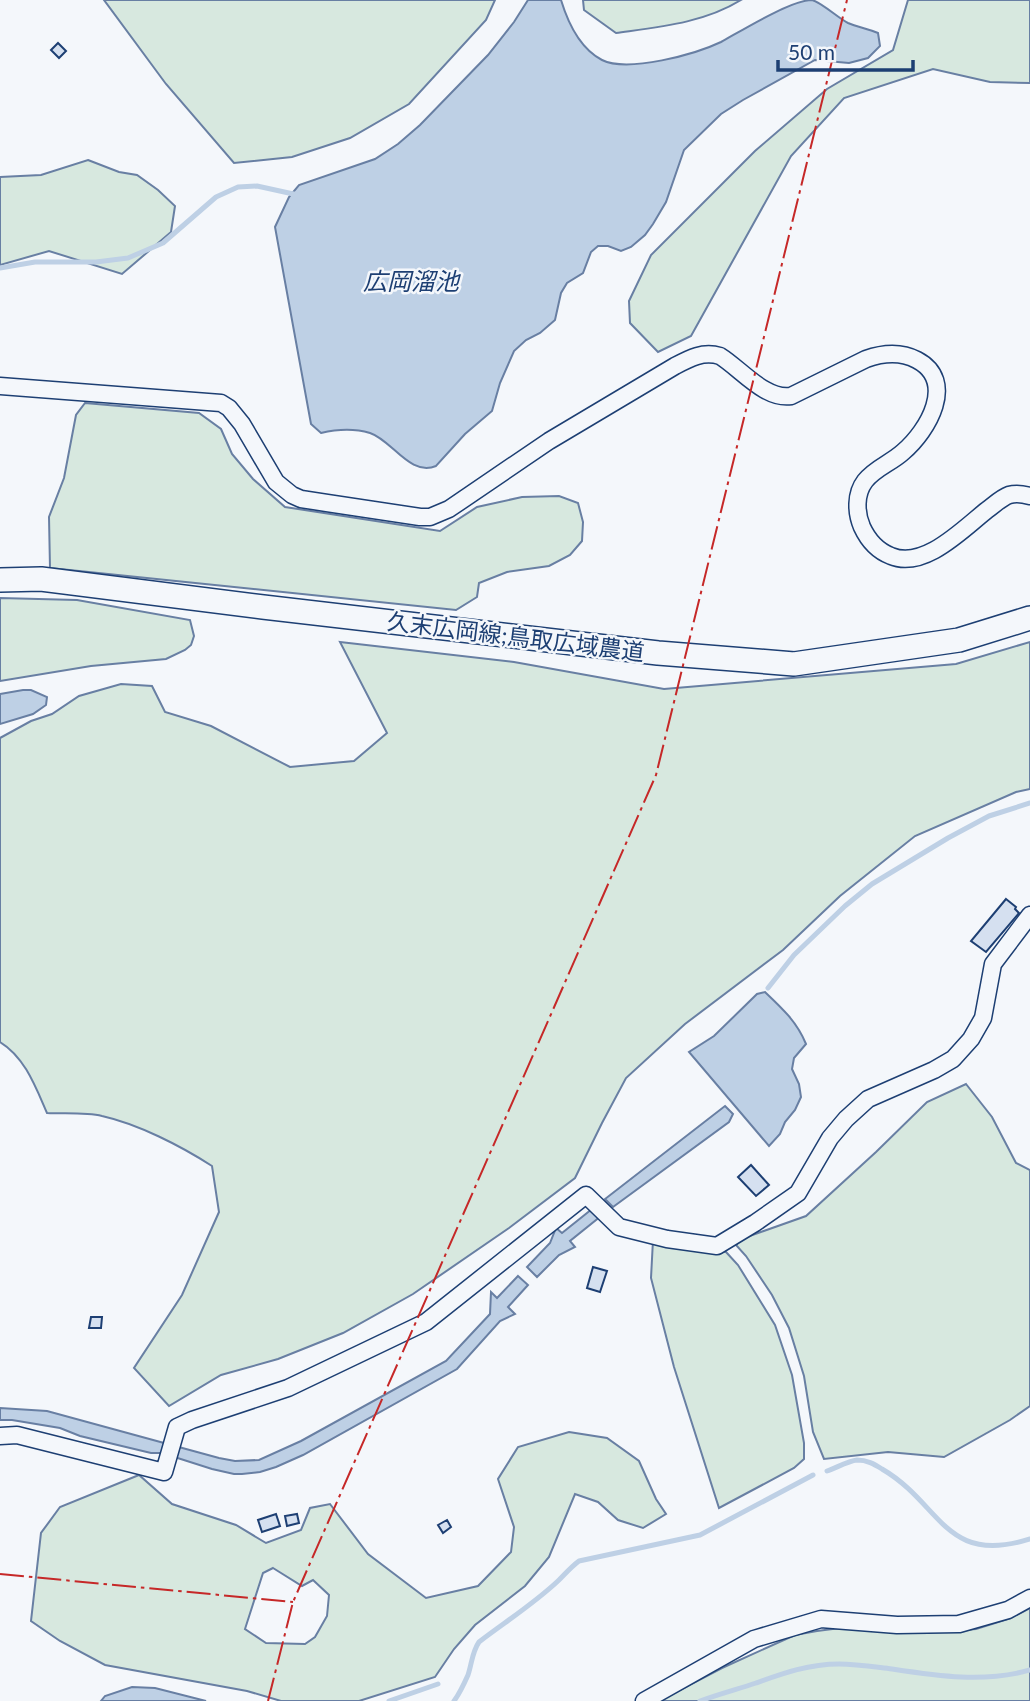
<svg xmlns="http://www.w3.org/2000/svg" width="1030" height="1701" viewBox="0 0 1030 1701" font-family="Lato,'Noto Sans JP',sans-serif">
<rect width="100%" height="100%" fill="#f4f7fb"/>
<g fill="#d7e8df" stroke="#687fa3" stroke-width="2" fill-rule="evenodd">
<path d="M104,0H495L486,20L409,104L350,138L292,157L234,163L166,84Z"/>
<path d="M583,0H741C704,23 659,27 616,33L584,10Z"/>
<path d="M908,0H1030V83L990,82L933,69L844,98L791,156L691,336L658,352L630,323L629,301L651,255L755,151L827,89L893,50Z"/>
<path d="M88,160L119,172L137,175L158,190L175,206L171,232L122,274L49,251L0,265V177L41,175Z"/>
<path d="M85,403L199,413L221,429L232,454L253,479L285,507L440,531L477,507L522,497L559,496L578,503L583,522L582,541L570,555L549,566L507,572L479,583L477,597L456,610L50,568L49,517L64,478L76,415Z"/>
<path d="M0,598L77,600L190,620L194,636L191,645L185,650L166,659L91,666L0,681Z"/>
<path d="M340,642L514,662L664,689L956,664L1030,642V789L1016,792L915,836L840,896L783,950L685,1024L626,1078L602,1123L575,1178L509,1228L413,1294L343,1333L278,1359L221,1375L169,1406L134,1368L182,1295L219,1212L212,1166C181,1146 138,1124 102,1116C86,1112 64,1114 47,1113C36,1088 25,1057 0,1042V738L31,721L52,714L79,696L121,684L152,686L165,712L211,726L290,767L354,761L387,733Z"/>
<path d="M966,1084L992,1117L1016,1163L1030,1170V1406L1010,1420L944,1457L888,1452L824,1459L813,1432L804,1376L789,1328L772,1295L746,1256L736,1245L741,1239L806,1216L876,1152L927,1102Z"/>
<path d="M653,1240L714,1249L726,1252L738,1265L775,1325L792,1375L804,1443V1459L794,1468L719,1508L674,1367L651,1278Z"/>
<path d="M569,1432L607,1438L639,1461L656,1499L666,1514L643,1528L618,1520L598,1502L575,1494L549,1557L525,1586L475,1625L454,1649L435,1677L359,1701H281L247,1691L105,1665L60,1641L31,1621L41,1533L60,1507L139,1475L172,1504L236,1525L266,1543L301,1530L310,1508L330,1504L368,1554L426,1598L478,1586L511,1552L514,1527L498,1479L518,1447ZM273,1568L302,1586L313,1580L329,1595L327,1616L315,1637L305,1644L266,1643L245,1629L263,1573Z"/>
<path d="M1030,1608V1701H659L722,1668L795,1635L817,1631L856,1626L953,1631L976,1629L1011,1618Z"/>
</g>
<g fill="#bed0e5" stroke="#687fa3" stroke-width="2">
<path d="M528,0H561C568,23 579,48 602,60C628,73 696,54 721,42C741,31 791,0 812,0C821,2 838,18 848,23C857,27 869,29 878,33L880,46L868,58L849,63L815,60L743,100L721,114L684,150L666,202L653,224L645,235L631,247L621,251L608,246H598L591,252L583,273L567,283L561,293L555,320L540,333L526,340L514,351L500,383L492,411L465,434L436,466C410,477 392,440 370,433C353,428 338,429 321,433L311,424L275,227L289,197L299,185L375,159L398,144L420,125L488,55L514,22Z"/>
<path d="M23,690H31L47,697L46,705L33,714L0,724V694Z"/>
<path d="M765,992C782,1008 797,1022 806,1044L794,1058L792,1069L799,1084L801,1097L795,1110L785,1122L780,1134L769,1146L689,1052L714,1036L757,994Z"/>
<path d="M725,1106L733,1114L729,1122L613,1207L605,1199Z"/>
<path d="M592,1209L601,1216L570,1241L575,1247L559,1255L537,1277L527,1267L550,1243L556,1228L562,1233Z"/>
<path d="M518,1276L528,1285L508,1307L515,1314L500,1321L457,1369L303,1455L276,1467L260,1472L242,1474H234L212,1469L162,1453H151L80,1436L60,1428L12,1420H0V1408L47,1411L219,1458L235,1461L259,1460L301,1441L446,1361L490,1314L491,1292L497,1298Z"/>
<path d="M132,1687L155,1688L206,1701H101L105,1696Z"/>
</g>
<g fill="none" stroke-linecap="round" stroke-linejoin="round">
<g stroke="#bed0e5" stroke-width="5">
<path d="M0,268L35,262H96L128,258L163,243L216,197L238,187L257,186L298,195"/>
<path d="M768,988L794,955L845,906L872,884L948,838L989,816L1030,803"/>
<path d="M827,1471C836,1468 848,1461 857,1460C867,1460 874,1464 882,1469C942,1504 944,1566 1030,1539"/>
<path d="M389,1701L438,1684"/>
<path d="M454,1701C460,1693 464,1684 468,1675C472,1663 472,1652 479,1642C505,1622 535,1603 559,1580C566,1573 571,1567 579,1561L700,1535L813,1475"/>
<path d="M700,1701C719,1694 738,1689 756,1683C784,1673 809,1664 839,1664C857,1664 875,1667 892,1669C938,1676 984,1683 1030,1670"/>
</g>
</g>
<g fill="#d5e0f0" stroke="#1d3f73" stroke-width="2">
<path d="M58,43L66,51L59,58L51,50Z"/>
<path d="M1006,899L1016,907L1015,909L1019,913L986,952L971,941Z"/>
<path d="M751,1165L769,1185L756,1196L738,1177Z"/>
<path d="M593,1267L607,1271L600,1292L587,1288Z"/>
<path d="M91,1317H102L101,1328H89Z"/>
<path d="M276,1514L280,1526L262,1532L258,1520Z"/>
<path d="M297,1514L299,1523L287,1526L285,1516Z"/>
<path d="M447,1520L451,1527L443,1533L438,1525Z"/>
</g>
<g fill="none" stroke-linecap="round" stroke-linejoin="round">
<defs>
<g id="street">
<path d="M0,386L221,403L229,408L242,424L276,482L292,495L301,499L327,503L420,517H430L449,509L549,441L675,366C690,358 703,351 720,356C741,369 765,400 791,396L866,359C883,353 900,351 917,360C957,381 928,431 903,452C891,463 875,468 865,481C855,494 856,513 862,527C868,540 878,551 891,556C924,570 963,529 987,510C994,505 1001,498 1009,495C1016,493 1023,494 1030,496"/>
<path d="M0,1436L17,1435L164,1472L177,1427L192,1420L288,1388L426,1322L586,1195L619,1227L667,1239L717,1246L755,1223L798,1193L830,1138L846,1119L868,1099L934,1070L953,1059L971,1039L983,1018L993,964L1030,915"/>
<path d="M644,1701L754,1639L821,1619L897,1625L959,1624L1008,1610L1030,1598"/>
</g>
<path id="secondary" d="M0,580L41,579L263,607L658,653L794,664L959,640L1030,618"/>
</defs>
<use href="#street" stroke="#1d3f73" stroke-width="19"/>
<use href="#secondary" stroke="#1d3f73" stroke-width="26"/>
<use href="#street" stroke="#f4f7fb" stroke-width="16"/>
<use href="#secondary" stroke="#f4f7fb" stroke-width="23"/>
<g stroke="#c62828" stroke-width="2" stroke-dasharray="24 5 3.5 5" stroke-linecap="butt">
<path d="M0,1574L293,1602"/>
<path d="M268,1701L293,1602L656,775L847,0"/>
</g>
</g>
<g text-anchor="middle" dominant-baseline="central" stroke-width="5" stroke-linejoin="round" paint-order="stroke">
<g font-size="23" fill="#1d3f73" stroke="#f4f7fb">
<text transform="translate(516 636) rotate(7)">久末広岡線;鳥取広域農道</text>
</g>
<g font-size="24" font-style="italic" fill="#1d3f73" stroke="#f4f7fb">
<text x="411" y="280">広岡溜池</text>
</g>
</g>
<path d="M778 60v10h135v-10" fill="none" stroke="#1d3f73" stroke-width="3.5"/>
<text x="788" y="60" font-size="21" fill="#1d3f73" stroke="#f4f7fb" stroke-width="5" paint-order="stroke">50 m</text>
</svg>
